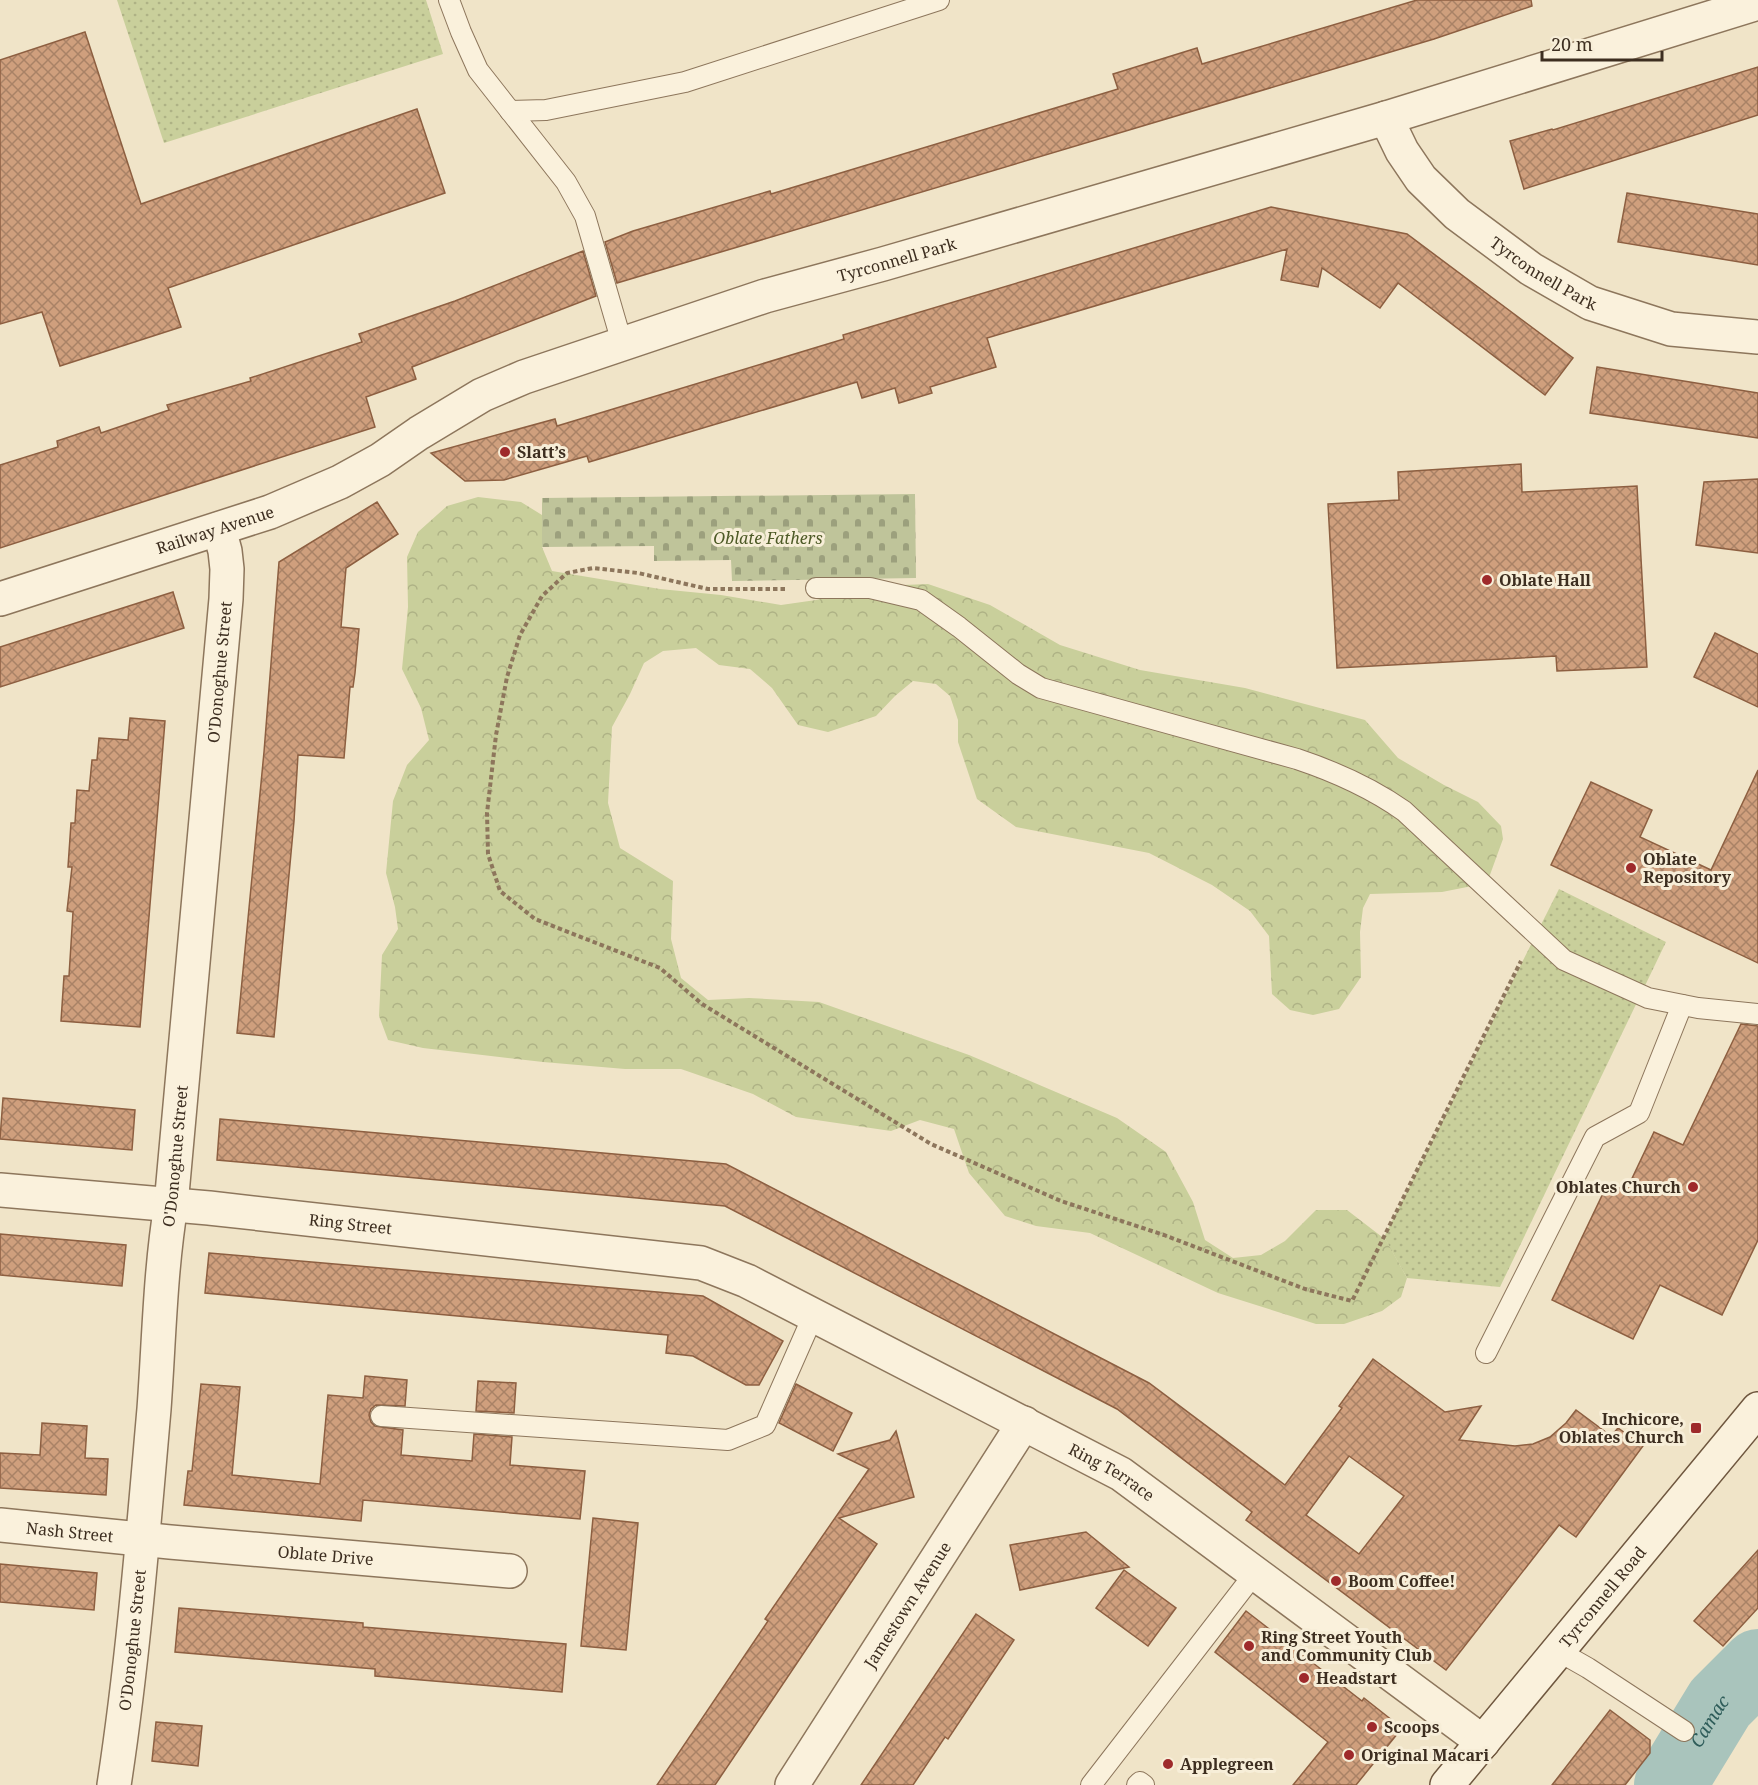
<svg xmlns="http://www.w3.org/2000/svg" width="1758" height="1785" viewBox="0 0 1758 1785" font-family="'Noto Serif',serif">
<defs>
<pattern id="grass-dots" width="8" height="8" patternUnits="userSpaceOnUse" patternTransform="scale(1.5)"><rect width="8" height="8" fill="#c9cf9b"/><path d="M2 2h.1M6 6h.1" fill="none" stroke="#aeb285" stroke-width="1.8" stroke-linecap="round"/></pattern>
<pattern id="forest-crowns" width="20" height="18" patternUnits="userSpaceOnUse" patternTransform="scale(1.5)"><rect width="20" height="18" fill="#c9cf9b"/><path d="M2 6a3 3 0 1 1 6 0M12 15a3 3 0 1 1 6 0" fill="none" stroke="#aeb285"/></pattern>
<pattern id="cemetery-stones" width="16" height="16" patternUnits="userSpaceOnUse" patternTransform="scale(1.5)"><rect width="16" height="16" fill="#bfc49a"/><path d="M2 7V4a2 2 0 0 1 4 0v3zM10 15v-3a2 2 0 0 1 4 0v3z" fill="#9ca07d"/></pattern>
<pattern id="building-cross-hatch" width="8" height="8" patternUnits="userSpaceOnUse" patternTransform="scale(1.5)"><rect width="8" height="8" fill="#cf9f7d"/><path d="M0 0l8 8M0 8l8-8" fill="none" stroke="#a98266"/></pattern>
</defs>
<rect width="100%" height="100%" fill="#f0e4c8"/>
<g fill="url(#grass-dots)">
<path d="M117,0H426L443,54L164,143Z"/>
<path d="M1559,889L1666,942L1500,1287L1407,1278L1384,1237Z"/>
</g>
<path fill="url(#forest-crowns)" d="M478,497L521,502L542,515V547L552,571L660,589L721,595L781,605L816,600L879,586L928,584L990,605L1060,645L1140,670L1245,688L1365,720L1398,758L1444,785L1478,802L1501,826L1503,839L1487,883L1442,892L1370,894L1363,908L1360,932L1361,977L1339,1009L1313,1015L1290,1010L1272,994L1269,936L1250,911L1212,885L1149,853L1016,827L977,799L958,742V720L950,696L936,684L913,681L895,696L876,716L828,732L798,725L772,688L750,669L719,665L696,648L663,651L644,663L630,694L612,727L608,803L620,848L673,881L671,939L681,978L708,1000L749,998L819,1002L969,1055L1117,1118L1166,1152L1193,1202L1205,1240L1233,1258L1261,1255L1285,1241L1316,1210H1347L1386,1240L1407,1278L1401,1297L1382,1311L1344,1324H1316L1218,1293L1090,1233L1036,1226L1005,1216L969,1173L954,1129L920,1120L891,1131L796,1117L753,1094L681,1069H625L543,1062L423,1048L388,1040L379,1016L382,955L398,929L395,907L386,873L393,801L407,765L429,740L421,708L402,669L408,607L407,557L418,532L447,506Z"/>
<path fill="url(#cemetery-stones)" d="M915,494L916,578L732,581L731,560L654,561V546L542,547V498Z"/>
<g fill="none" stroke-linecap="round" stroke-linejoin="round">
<path stroke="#a9c4bc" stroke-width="72" id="s1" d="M1670,1785L1720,1703L1758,1665"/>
</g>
<g fill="url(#building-cross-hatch)" stroke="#8d5f41" stroke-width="1.5" fill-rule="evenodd">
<path d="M1417,0H1531L1532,6L1434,39L617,283L605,242L633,231L770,191L771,194L1118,89L1113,74L1197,48L1202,64Z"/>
<path d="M85,32L141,204L417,109L445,193L168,288L181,327L60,366L42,312L0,324V60Z"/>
<path d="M1758,67V115L1524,189L1510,141L1552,129L1553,130Z"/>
<path d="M1627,193L1758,214V265L1618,242Z"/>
<path d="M1271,207L1407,234L1573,358L1545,395L1398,283L1380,308L1322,268L1318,287L1281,280L1287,249L987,338L996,367L930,387L932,393L899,403L895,388L862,398L857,382L589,462L587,456L504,480L465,481L431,453L555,419L557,426L844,339L843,335Z"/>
<path d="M583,251L596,296L412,367L416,379L366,397L375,427L0,548V465L58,447L57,441L99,427L101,433L169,410L167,405L251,381L250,378L362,342L359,334L455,301Z"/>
<path d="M1597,367L1758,393V438L1590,413Z"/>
<path d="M1521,464L1522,492L1637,486L1647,667L1557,671L1556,656L1337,668L1328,504L1399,500L1398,472Z"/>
<path d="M1758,479V553L1696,545L1704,482Z"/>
<path d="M377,502L398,534L346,568L341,627L359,629L355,673L353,687H350L344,758L298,755L294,821L274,1037L237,1033L264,752L279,562Z"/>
<path d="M173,592L184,628L0,687V647Z"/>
<path d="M1715,633L1758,654V707L1694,677Z"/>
<path d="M130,718L165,721L140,1027L61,1021L64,976H69L73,912L67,911L72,867H68L71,823H75L77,790L89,791L92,760H97L99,738L128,740Z"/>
<path d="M1758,770V963L1551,865L1591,782L1652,810L1640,837L1711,870Z"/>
<path d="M1741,1024L1758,1026V1240L1722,1315L1660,1285L1633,1339L1552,1300L1608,1183L1626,1191L1654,1132L1683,1145Z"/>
<path d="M3,1098L135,1110L132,1150L0,1139Z"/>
<path d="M220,1119L726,1164L1149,1383L1285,1485L1342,1408L1339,1406L1373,1359L1445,1412L1481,1406L1459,1440L1515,1446L1533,1444L1550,1437L1566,1423L1576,1410L1611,1436L1618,1428L1643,1446L1576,1537L1559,1525L1446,1670L1246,1520L1252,1512L1117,1409L725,1206L217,1160ZM1349,1456L1404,1496L1359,1554L1306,1515Z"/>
<path d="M0,1234L126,1245L122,1286L0,1275Z"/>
<path d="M209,1253L703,1296L783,1341L759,1385H746L693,1356L666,1353L668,1335L205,1293Z"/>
<path d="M365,1376L407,1380L405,1406L376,1405L371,1409L369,1415L371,1422L375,1426L403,1430L401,1455L472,1461L474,1434L512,1437L510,1465L585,1471L580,1519L363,1500L361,1521L184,1505L188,1471H192L201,1384L240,1387L232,1475L320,1484L328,1395L363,1398Z"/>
<path d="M478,1381L516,1383L514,1413L476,1411Z"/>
<path d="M796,1384L852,1413L833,1451L779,1423Z"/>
<path d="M42,1423L87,1426L85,1458L108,1459L106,1495L0,1488V1453L40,1455Z"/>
<path d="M896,1431L914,1497L839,1518L877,1544L715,1785H657L768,1621L765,1619L869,1469L838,1454L890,1440Z"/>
<path d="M593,1518L638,1523L626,1650L581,1646Z"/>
<path d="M1086,1532L1129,1567L1020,1590L1010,1545Z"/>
<path d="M1758,1550V1608L1723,1646L1694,1621Z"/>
<path d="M0,1564L97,1573L94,1610L0,1602Z"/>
<path d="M1124,1570L1176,1608L1148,1646L1096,1608Z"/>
<path d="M179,1608L363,1623V1627L566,1644L562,1692L375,1676V1669L175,1652Z"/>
<path d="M1246,1611L1362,1701L1364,1698L1402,1728L1356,1785H1293L1328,1742L1215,1652Z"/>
<path d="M976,1614L1014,1640L948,1739L945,1737L913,1785H861Z"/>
<path d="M1610,1710L1650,1740V1753L1625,1785H1552Z"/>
<path d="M156,1722L202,1726L198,1766L152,1761Z"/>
</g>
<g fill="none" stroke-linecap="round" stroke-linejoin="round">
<defs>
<g id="service">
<path d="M449,0L461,32L478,70L566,182L585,216L622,343"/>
<path d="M510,111L546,110L685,82L939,0"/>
<path d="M816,588H870L921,600L959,627L1018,674L1041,688L1297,759C1336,772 1370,787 1404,811L1564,960L1648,998L1698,1008L1758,1014"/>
<path d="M1486,1353L1595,1137L1639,1113L1682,1005"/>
<path d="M381,1416L728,1440L765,1425L813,1316"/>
<path d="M1558,1651L1588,1668L1684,1731"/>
<path d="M1091,1785L1255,1573"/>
<path d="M1137,1785L1140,1782L1144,1785"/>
</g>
<g id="minor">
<path id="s2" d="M1386,118L1402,151L1421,179L1457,214L1531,269L1590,303L1671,329L1758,337"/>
<path id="s3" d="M0,599L270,512L340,482L380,460L419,433L482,395L524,377L765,296L883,264L1386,118L1758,3"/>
<path id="s4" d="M0,1190L209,1208L701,1263L747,1281L1121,1474L1483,1742"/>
<path id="s5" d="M0,1525L170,1542L510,1571"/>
<path id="s6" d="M114,1785C133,1661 143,1535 154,1409C159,1341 160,1272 171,1205L226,599L227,569L225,551L219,529"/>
<path id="s7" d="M792,1785L1024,1423"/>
</g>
<g id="secondary">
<path id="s8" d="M1447,1785L1758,1409"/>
</g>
</defs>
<use href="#service" stroke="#8d765c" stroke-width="22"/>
<use href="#minor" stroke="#8d765c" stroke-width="36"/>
<use href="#secondary" stroke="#6f573f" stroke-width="36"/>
<path stroke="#8d765c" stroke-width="4" stroke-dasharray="4.5 3" stroke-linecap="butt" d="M785,589H708L638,573L593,568L567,573L542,596L520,635L507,677L496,735L487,813L488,854L500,891L535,919L660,968L702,1004L931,1144L1061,1201L1164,1235L1305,1289L1352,1301L1521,961"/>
<use href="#service" stroke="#faf1dc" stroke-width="20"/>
<use href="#minor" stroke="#faf1dc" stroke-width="33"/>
<use href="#secondary" stroke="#faf1dc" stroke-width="33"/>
</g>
<g fill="#9e2a2b" stroke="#f7eed8" stroke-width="2">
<circle cx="505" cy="452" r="6"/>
<circle cx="1487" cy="580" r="6"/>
<circle cx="1631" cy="868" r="6"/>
<circle cx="1693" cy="1187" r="6"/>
<rect x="1690" y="1422" width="12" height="12" rx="3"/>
<circle cx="1336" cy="1581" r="6"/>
<circle cx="1249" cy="1646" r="6"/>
<circle cx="1304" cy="1678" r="6"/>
<circle cx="1372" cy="1727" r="6"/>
<circle cx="1349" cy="1755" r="6"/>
<circle cx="1168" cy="1764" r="6"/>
</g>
<g text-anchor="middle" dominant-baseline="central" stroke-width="6" stroke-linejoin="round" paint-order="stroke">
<g font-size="16" fill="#3d2e20" stroke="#f7eed8">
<text stroke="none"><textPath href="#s3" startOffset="963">Tyrconnell Park</textPath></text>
<text stroke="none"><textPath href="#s2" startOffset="226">Tyrconnell Park</textPath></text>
<text stroke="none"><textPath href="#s3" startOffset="226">Railway Avenue</textPath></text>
<text stroke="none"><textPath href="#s6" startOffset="1118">O'Donoghue Street</textPath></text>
<text stroke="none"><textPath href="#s6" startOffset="632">O'Donoghue Street</textPath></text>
<text stroke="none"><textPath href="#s4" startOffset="352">Ring Street</textPath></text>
<text stroke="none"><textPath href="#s4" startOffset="1166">Ring Terrace</textPath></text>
<text stroke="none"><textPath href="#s5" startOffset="70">Nash Street</textPath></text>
<text stroke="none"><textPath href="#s5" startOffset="327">Oblate Drive</textPath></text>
<text stroke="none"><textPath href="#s8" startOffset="244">Tyrconnell Road</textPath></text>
<text stroke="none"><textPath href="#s7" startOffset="214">Jamestown Avenue</textPath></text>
<text stroke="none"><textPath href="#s6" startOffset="146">O'Donoghue Street</textPath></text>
</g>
<g font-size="16" font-weight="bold" fill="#3d2e20" stroke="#f7eed8" text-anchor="start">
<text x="517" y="452">Slatt’s</text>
<text x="1499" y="580">Oblate Hall</text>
<text x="1643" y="859">Oblate<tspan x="1643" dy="18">Repository</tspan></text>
<text x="1681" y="1187" text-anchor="end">Oblates Church</text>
<text x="1684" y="1419" text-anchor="end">Inchicore,<tspan x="1684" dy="18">Oblates Church</tspan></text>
<text x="1348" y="1581">Boom Coffee!</text>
<text x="1261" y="1637">Ring Street Youth<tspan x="1261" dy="18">and Community Club</tspan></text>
<text x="1316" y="1678">Headstart</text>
<text x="1384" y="1727">Scoops</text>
<text x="1361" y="1755">Original Macari</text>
<text x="1180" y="1764">Applegreen</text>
</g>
<g font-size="16" font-style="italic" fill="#4d5a26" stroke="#f7eed8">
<text x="768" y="538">Oblate Fathers</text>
</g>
<g font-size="18" font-style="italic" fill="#2f5d5a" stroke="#f7eed8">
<text stroke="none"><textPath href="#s1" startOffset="75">Camac</textPath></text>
</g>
</g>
<path d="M1542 51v9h120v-9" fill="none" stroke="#3d2e20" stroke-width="3"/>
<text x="1551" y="51" font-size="18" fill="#3d2e20" stroke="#f7eed8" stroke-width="4.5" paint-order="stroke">20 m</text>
</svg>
